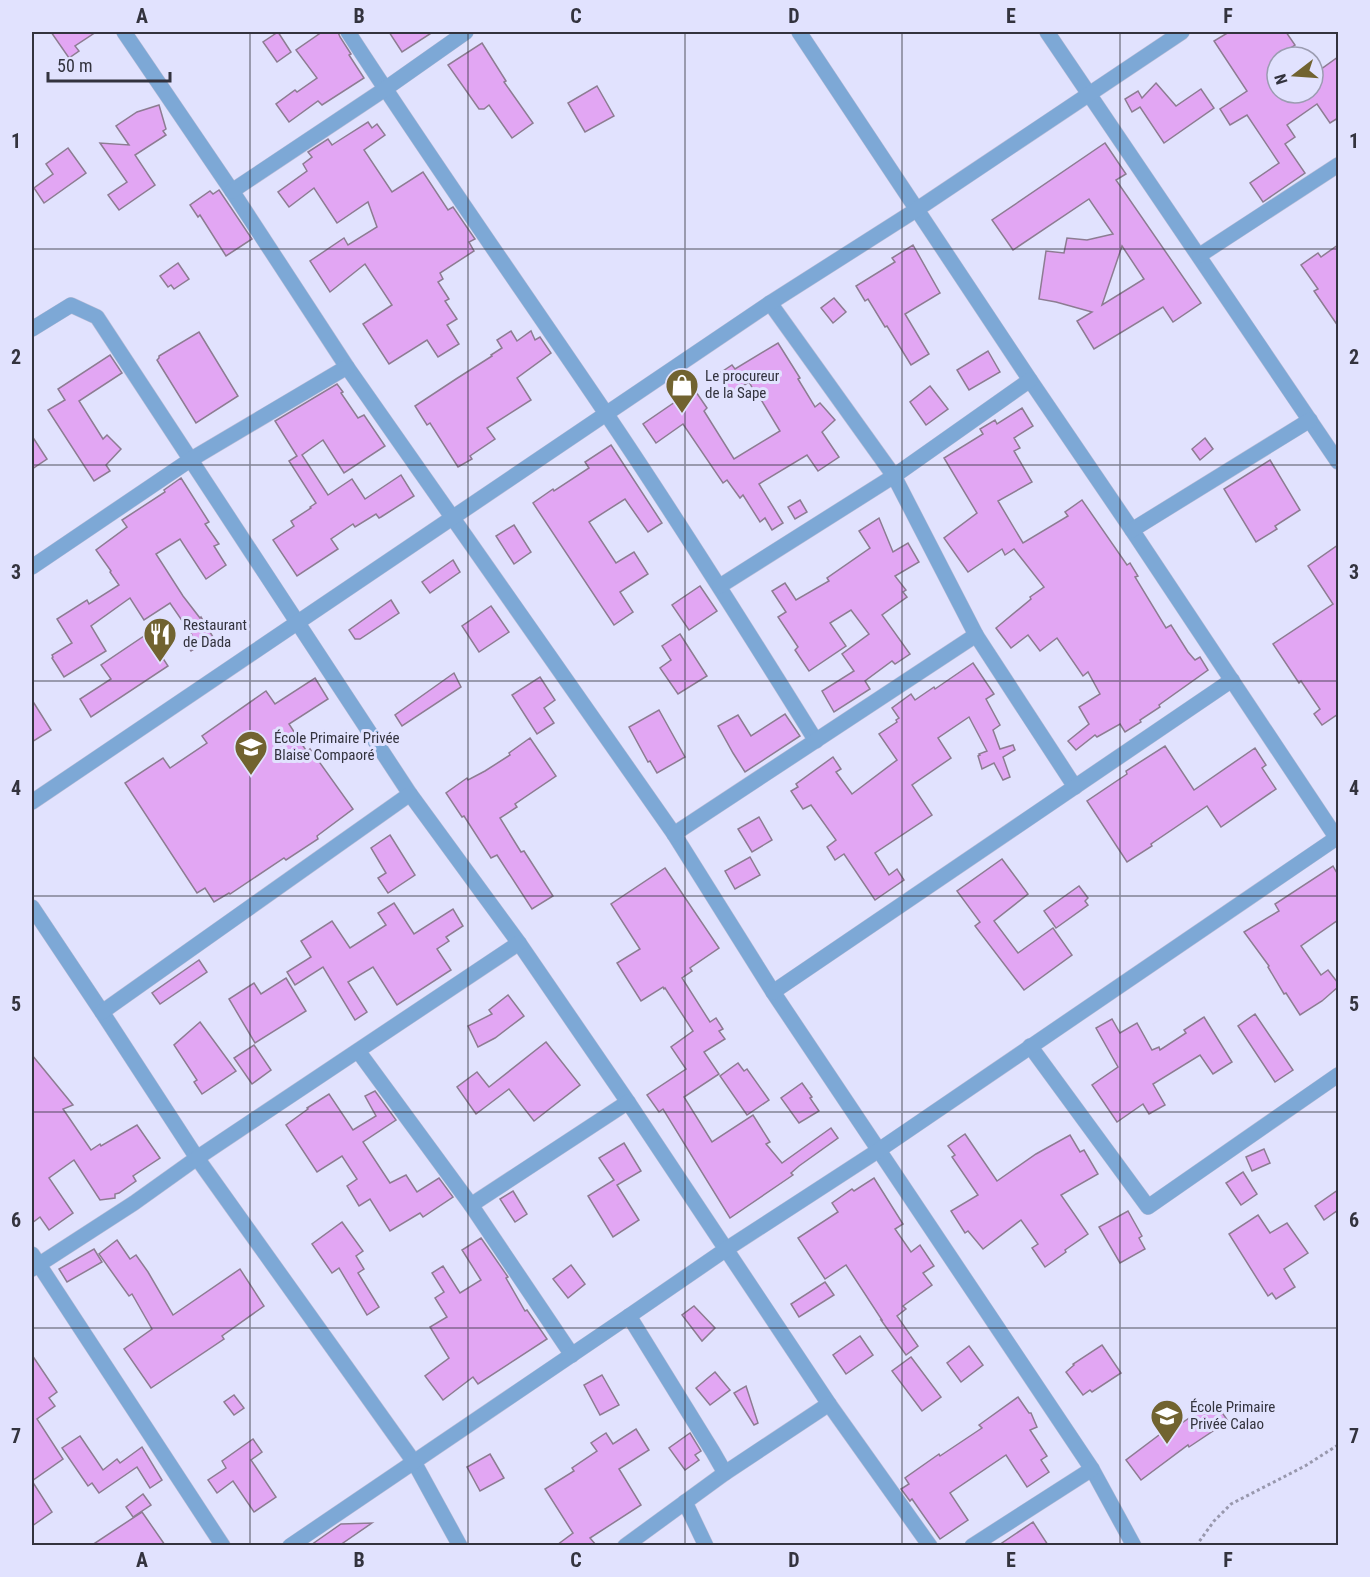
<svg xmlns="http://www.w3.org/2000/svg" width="1370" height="1577" viewBox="0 0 1370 1577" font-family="'Roboto Condensed',sans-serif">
<rect width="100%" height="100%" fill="#e1e2fe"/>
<g fill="#e2a6f3" stroke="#8d7c92" stroke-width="1.5" fill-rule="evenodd">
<path d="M51,32H96L75,46L79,51L69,58Z"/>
<path d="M278,32L291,52L277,62L263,42Z"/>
<path d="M322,32H338L340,37L351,54L349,55L364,78L322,105L318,101L289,122L276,104L295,90L297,92L317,78L296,50Z"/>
<path d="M389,32H433L402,52Z"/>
<path d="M1229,32H1286L1295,45L1277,57V93H1313V75L1338,57V118L1330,123L1317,104L1287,125L1295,137L1285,144L1305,173L1263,202L1250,183L1279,163L1247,115L1230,125L1220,109L1247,91L1214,41Z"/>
<path d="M482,43L506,81L504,82L533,123L512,138L489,105L484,109H479L448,65Z"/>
<path d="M1156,83L1176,106L1201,89L1214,108L1164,143L1140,107L1132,112L1125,99L1138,91L1142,98Z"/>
<path d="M597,86L614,116L585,132L568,103Z"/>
<path d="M159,105L166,129L163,131L166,135L135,155L155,185L119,210L108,195L127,182L100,143L129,145L116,126L137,112Z"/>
<path d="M368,122L372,128L377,124L385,135L364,150L392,192L423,172L448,210L453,207L475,239L469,242L474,251L440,273L443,279L438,282L449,299L445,301L457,319L447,325L459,344L438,357L427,340L389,364L363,324L392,305L365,264L330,292L310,261L344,238L348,245L377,227L368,202L337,223L314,188L289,207L278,192L307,171L303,164L312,157L308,152L328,139L332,145L335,143Z"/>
<path d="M1105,143L1126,174L1116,180L1201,303L1173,322L1163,307L1094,349L1077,321L1092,312L1056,302L1039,299L1046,251L1064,253L1067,238L1087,240L1113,234L1089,199L1013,250L992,220ZM1122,246L1144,279L1102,305Z"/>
<path d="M68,148L86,173L44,203L34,188L53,174L46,164Z"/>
<path d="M219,190L252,239L226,256L200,215L198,217L190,205L210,191L213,194Z"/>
<path d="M913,245L940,293L905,314L929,354L911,365L887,326L885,327L868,299L865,301L856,286L895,262L892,258Z"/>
<path d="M1338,245V326L1314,291L1318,289L1301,265L1318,253L1321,257Z"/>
<path d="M178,263L189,279L174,289L171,285L168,287L160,276Z"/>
<path d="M834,298L846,312L833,323L821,308Z"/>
<path d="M511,331L517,341L531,331L535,340L540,337L551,353L517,378L531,400L487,428L495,439L470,456L472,459L458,467L430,423L427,425L415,406L456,379L492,356L491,355L502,348L497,340Z"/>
<path d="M199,332L238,396L196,423L157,360L159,358V356Z"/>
<path d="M778,343L800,378L798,379L815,407L820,403L835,420L822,432L839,457L818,471L807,455L759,484L783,523L772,530L765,518L760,522L743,495L740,498L727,480L723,483L683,424L656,443L643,424L694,389L707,408L704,411L734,459L780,431L754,388L753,389L749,382L730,394L717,375L732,365L735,369Z"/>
<path d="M988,351L1000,372L969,390L957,370Z"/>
<path d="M110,355L122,373L79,401L103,439L107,435L121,449L106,465L110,471L94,481L48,410L65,400L58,389Z"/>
<path d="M337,384L343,392L341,393L358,418L364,415L385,446L344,473L323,440L302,455L328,495L352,479L365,499L401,475L414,496L381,517L379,518L376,514L355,527L353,524L331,539L338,549L297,576L273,540L294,526L291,521L311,508L310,507L316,503L289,461L297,456L275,421Z"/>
<path d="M930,386L948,409L926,425L910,402Z"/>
<path d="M1022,408L1033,426L1014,438L1020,448L1014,451L1032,482L998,501L1023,543L1068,516L1065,512L1082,500L1127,565L1130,563L1138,576L1135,577L1166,628L1171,625L1188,652L1195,660L1200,657L1208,670L1159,705L1160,707L1140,720L1141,722L1125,732L1120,724L1097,737L1095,735L1076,750L1068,741L1089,724L1079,707L1100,694L1088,672L1083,676L1057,638L1040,651L1028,635L1011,648L996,628L1031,599L1030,597L1044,587L1014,549L1005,555L1002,549L968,572L944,538L977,513L944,458L983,434L980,429L995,420L997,424Z"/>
<path d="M32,436L47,459L32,469Z"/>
<path d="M1205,438L1213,449L1200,460L1192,449Z"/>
<path d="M611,445L662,523L648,532L625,499L589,522L616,563L634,552L648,574L620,592L633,612L614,625L533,503L553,489L554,491L589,468L585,462Z"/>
<path d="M1270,460L1300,510L1275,526L1277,529L1256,542L1224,489Z"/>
<path d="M181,478L209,522L205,524L219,544L214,546L226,565L206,579L180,539L156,554L183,596L200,618L201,617L213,637L191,651L184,640L192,635L170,603L144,620L130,598L91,626L106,651L64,677L52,658L53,657L52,655L72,643L57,619L87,600L89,604L119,585L110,572L111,571L96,550L127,527L122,520L165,492L164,490Z"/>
<path d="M800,500L807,512L795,519L788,507Z"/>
<path d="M879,518L893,552L908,543L919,562L895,576L906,590L903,592L907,597L882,615L910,654L895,664L892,661L865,681L870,689L834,712L822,691L854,671L842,654L869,634L851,610L830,623L846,646L809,671L795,650L798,647L778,617L786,612L772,591L785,583L796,600L829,581L827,578L870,548L859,531Z"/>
<path d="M514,525L531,552L514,564L496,536Z"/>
<path d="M1338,545V714L1322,725L1314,714L1320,709L1301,681L1299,683L1273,644L1333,604L1308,566Z"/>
<path d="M453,560L460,572L430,593L422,582Z"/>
<path d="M700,586L717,611L689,630L672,605Z"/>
<path d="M391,600L399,613L360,639H355L349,630Z"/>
<path d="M491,606L509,632L479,652L462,626Z"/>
<path d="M147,634L168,666L91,717L80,699L111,679L101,665Z"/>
<path d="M680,634L707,676L678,694L660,668L671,660L662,646Z"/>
<path d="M973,663L994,694L986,699L1000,725L993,730L1000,749L1013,745L1015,750L1003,757L1010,777L1003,780L994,763L982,769L978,756L980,755L979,754L987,751L969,717L938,738L951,758L912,785L932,815L875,853L889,875L897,869L904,880L875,900L844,854L835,860L827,847L836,840L811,805L803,809L791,791L798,787L796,784L833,757L841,769L836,772L852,794L897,760L879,734L897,722L896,720L899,718L892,708L911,694L915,700L934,687L935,689Z"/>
<path d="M454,673L461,687L402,726L395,715Z"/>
<path d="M540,677L555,700L544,708L554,723L537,734L512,695Z"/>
<path d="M315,678L328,699L289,724L307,752L310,749L353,809L317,836L318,839L286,860L284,858L230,894L229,893L214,902L205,888L197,893L125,783L163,758L170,768L207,743L202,736L266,691L275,704Z"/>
<path d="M32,700L51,730L32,742Z"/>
<path d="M659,710L685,757L657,773L650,761L648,762L629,727Z"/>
<path d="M785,714L800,736L745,772L733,753L718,726L738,715L751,736Z"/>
<path d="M530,738L556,776L515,804L517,807L500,818L521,852L524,851L553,896L532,909L497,855L491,858L464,816L462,817L446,793L467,778L468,780L485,771L510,755L509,753Z"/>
<path d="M1165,746L1194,790L1255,748L1266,765L1262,768L1276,789L1221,827L1207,806L1151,844L1152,846L1127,862L1087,801L1127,774L1126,771Z"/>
<path d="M759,817L772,840L752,852L738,829Z"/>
<path d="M390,835L415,875L388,893L378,878L386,873L371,848Z"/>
<path d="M750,857L760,875L735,889L725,871Z"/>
<path d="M1002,859L1028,894L994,921L1018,953L1053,928L1072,955L1024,990L975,926L980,922L957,891Z"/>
<path d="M1333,866L1338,875V920L1301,946L1321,975L1328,970L1338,983V987L1322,1001L1300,1015L1286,993L1284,994L1268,967L1269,966L1244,932L1279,911L1275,904Z"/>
<path d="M665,868L719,948L690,968L692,971L682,978L710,1022L716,1018L723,1029L719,1031L725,1039L704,1052L719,1074L684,1097L712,1142L753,1115L770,1142L766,1144L782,1163L831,1128L838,1138L799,1166L791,1173L793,1175L730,1218L663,1109L659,1112L647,1095L686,1069L671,1047L693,1031L665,988L664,989L663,987L641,1001L617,963L640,949L611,904Z"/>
<path d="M1079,886L1088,898L1085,901L1088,905L1056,928L1044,911Z"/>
<path d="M394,903L414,934L453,909L463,926L446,937L449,941L437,949L451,970L397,1005L373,967L348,982L367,1012L355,1020L323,967L295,985L287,972L311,957L301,941L332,921L350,948L386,925L378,913Z"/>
<path d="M199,960L207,972L160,1004L152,993Z"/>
<path d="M286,978L306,1011L255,1043L229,999L254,983L261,994Z"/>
<path d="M508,995L524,1016L495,1038L478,1047L468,1026L492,1014L489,1010Z"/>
<path d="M1255,1014L1293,1070L1275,1082L1238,1026Z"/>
<path d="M1204,1017L1232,1062L1213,1074L1200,1055L1153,1084L1165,1105L1149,1114L1143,1104L1117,1122L1092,1085L1118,1067L1096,1028L1112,1019L1120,1033L1137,1023L1152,1050L1159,1047L1160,1050L1186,1033L1184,1030Z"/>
<path d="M200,1022L236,1071L202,1094L194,1082L197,1080L174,1045Z"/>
<path d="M546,1042L580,1085L534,1121L509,1089L476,1114L457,1087L477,1072L489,1087Z"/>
<path d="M254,1045L271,1070L252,1084L234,1058Z"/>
<path d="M32,1055L73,1105L63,1109L91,1150L100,1144L101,1146L137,1125L160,1158L133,1176L136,1181L119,1193L115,1194V1198L100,1200L74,1160L49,1178L73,1213L49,1230L40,1217L32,1223Z"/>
<path d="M738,1063L744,1071L747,1069L769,1100L747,1115L720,1076Z"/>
<path d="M802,1083L812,1097L810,1098L819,1111L799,1123L781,1098Z"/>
<path d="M375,1091L396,1120L363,1142L390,1183L406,1175L417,1192L439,1178L453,1197L423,1217L420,1213L390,1231L370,1199L359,1206L347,1186L357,1179L342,1156L317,1172L286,1125L308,1109L307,1108L329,1094L353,1130L376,1116L365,1096Z"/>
<path d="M965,1134L997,1181L1036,1154L1070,1135L1080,1152L1084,1150L1098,1174L1061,1195L1088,1234L1065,1250L1066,1252L1045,1267L1032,1248L1038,1244L1021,1220L983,1249L968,1231L965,1233L951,1211L978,1195L952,1157L955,1155L948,1146Z"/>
<path d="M624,1143L641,1171L617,1185L639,1220L613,1237L588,1196L614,1180L599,1158Z"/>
<path d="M1264,1149L1270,1163L1252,1171L1246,1157Z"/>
<path d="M1243,1172L1257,1194L1241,1205L1226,1183Z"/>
<path d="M874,1178L903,1224L895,1229L911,1252L920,1245L934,1266L923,1273L932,1285L903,1306L906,1309L897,1316L918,1346L906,1355L881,1320H882L846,1265L825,1279L798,1238L838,1212L832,1203L852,1189L854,1191Z"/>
<path d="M1338,1190V1210L1324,1220L1315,1206Z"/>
<path d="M513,1191L527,1214L515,1222L500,1199Z"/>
<path d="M1128,1211L1142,1236L1139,1238L1145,1249L1120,1263L1099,1227Z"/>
<path d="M1258,1215L1270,1233L1287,1223L1308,1253L1284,1269L1295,1287L1276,1299L1272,1293L1268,1296L1229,1234Z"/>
<path d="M342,1222L363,1251L356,1256L364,1269L358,1273L379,1307L367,1315L339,1268L332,1273L312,1244Z"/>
<path d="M481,1238L508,1277L506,1278L525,1311L527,1310L547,1339L478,1384L473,1377L443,1400L425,1376L449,1358L430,1327L447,1317L435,1298L444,1292L432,1273L443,1266L460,1293L481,1280L462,1250Z"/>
<path d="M117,1240L130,1259L136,1255L148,1272L173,1315L240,1269L264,1306L222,1336L224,1339L151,1388L124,1349L152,1329L132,1294L129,1296L99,1254Z"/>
<path d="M94,1249L102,1262L67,1282L59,1269Z"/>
<path d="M571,1265L585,1284L568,1298L553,1279Z"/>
<path d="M825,1282L834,1295L799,1317L791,1304Z"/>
<path d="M694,1306L715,1328L702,1341L682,1315Z"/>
<path d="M860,1336L873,1355L846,1374L833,1355Z"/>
<path d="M1102,1345L1121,1373L1092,1392L1090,1390L1083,1395L1066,1372L1074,1365L1073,1364Z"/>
<path d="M969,1346L983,1365L961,1382L947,1363Z"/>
<path d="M32,1355L57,1392L49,1398L55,1406L37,1419L63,1459L32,1481L52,1512L32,1526Z"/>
<path d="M911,1357L941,1397L922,1411L892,1371Z"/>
<path d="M715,1372L730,1390L710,1405L696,1388Z"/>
<path d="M602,1375L619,1405L600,1415L584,1385Z"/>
<path d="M746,1386L758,1423L754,1425L734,1393Z"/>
<path d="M234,1395L244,1408L234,1415L224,1402Z"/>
<path d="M1018,1397L1029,1413H1031L1037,1427L1030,1430L1047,1456L1041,1460L1049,1472L1027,1487L1006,1455L950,1493L968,1520L940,1539L912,1499L910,1501L901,1489L909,1484L905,1478L939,1454L940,1456L982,1428L979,1425Z"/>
<path d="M1214,1401L1228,1421L1189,1447L1188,1445L1141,1480L1126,1460L1171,1426L1173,1429Z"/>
<path d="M636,1429L649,1450L619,1469L641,1505L590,1538L596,1545H557L573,1533L545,1489L574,1471L572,1468L597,1451L591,1443L606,1433L613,1444Z"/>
<path d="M690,1433L701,1451L695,1455L699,1460L685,1470L669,1448Z"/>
<path d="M80,1436L103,1470L117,1459L120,1463L142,1447L162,1480L150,1488L137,1467L99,1493L92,1483L88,1486L62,1448Z"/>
<path d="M253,1439L262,1452L251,1460L276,1497L254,1512L233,1481L217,1493L208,1480L226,1468L222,1461Z"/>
<path d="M490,1454L504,1478L480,1491L467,1467Z"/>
<path d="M143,1494L151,1505L133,1517L126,1507Z"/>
<path d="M142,1512L165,1545H92Z"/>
<path d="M1033,1522L1048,1545H999Z"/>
<path d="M372,1523L340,1545H311L341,1524Z"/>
</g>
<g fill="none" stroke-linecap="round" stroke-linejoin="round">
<defs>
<g id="street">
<path d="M124,32L232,191L347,367L674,834L773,992L1092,1469L1134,1546"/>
<path d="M348,32C431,160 519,285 605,412C678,520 747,630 816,741"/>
<path d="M799,32L1030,380L1132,530L1338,840"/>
<path d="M1047,32L1338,462"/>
<path d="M232,191L385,89L466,32"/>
<path d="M1200,255L1338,165"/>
<path d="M770,303L894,476L976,635L1075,787"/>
<path d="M32,329L71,305L97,317L410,794L519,943L628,1102L829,1404L930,1546"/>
<path d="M1132,530L1310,420"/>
<path d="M32,567L190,460L347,367"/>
<path d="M720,586L894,476L1030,380"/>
<path d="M32,802L770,303L916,210L1182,32"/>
<path d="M674,834L976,635"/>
<path d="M32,907L102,1012L197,1158L414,1462L460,1546"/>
<path d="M773,992L1232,680"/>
<path d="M102,1012L410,794"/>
<path d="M1030,1046L1148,1207L1338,1075"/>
<path d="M358,1051L471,1205L572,1355"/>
<path d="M471,1205L628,1102"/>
<path d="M32,1254L223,1546"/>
<path d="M32,1269L134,1203L197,1158L519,943"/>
<path d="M629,1316L713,1452L725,1473"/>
<path d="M685,1502L706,1546"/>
<path d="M290,1546L629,1316L725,1250L879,1150L1338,837"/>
<path d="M625,1546L725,1473L829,1404"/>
<path d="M972,1546L1092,1469"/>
</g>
</defs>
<use href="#street" stroke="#bebfd8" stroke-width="16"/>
<path stroke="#9898ad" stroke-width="3" stroke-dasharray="3 3" stroke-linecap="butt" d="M1196,1546L1214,1521L1231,1504L1305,1466L1338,1445"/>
<use href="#street" stroke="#7da8d6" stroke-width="15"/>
</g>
<path fill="none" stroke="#33333e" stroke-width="1.5" stroke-opacity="0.55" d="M250,32V1546M468,32V1546M685,32V1546M902,32V1546M1120,32V1546M32,249H1338M32,465H1338M32,681H1338M32,896H1338M32,1112H1338M32,1328H1338"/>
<defs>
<symbol id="shop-pin" viewBox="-11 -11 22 30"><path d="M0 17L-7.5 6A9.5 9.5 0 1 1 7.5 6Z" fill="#716330" stroke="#e1e2fe"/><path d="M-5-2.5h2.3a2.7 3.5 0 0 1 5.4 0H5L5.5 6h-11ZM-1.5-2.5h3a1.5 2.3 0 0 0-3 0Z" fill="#fff"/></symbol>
<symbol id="restaurant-pin" viewBox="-11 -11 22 30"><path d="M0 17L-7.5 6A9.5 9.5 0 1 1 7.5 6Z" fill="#716330" stroke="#e1e2fe"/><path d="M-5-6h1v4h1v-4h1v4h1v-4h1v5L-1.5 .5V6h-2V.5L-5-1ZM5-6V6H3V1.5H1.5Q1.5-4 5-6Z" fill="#fff"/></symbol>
<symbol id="school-pin" viewBox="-11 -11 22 30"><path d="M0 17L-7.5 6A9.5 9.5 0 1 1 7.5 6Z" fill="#716330" stroke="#e1e2fe"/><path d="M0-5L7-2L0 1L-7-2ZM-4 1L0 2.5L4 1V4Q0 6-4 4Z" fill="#fff"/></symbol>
</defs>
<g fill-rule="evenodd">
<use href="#shop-pin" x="663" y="366" width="38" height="52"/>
<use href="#restaurant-pin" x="141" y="615" width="38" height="52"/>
<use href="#school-pin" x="232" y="728" width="38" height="52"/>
<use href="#school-pin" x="1148" y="1397" width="38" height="52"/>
</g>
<g text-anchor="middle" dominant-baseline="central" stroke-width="6" stroke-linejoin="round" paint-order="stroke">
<g font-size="15" fill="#33333e" stroke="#e1e2fe" text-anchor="start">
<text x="705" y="376">Le procureur<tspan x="705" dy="17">de la Sape</tspan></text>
<text x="183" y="625">Restaurant<tspan x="183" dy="17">de Dada</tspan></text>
<text x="274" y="738">École Primaire Privée<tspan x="274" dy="17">Blaise Compaoré</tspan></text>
<text x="1190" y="1407">École Primaire<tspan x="1190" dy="17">Privée Calao</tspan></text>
</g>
</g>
<rect width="1370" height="1577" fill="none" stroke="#e1e2fe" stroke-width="66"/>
<g transform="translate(1295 75) rotate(253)"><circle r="28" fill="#e1e2fe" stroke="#9b9cb1" stroke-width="1.5"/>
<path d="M0-4.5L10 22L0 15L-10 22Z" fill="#716330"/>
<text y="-9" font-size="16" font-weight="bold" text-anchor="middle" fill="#33333e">N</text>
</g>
<path d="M48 72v9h122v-9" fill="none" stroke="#33333e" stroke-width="3"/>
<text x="57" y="72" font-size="18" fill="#33333e" stroke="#e1e2fe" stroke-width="4.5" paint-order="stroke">50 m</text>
<rect x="33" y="33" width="1304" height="1511" fill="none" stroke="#33333e" stroke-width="2"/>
<g font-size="20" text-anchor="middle" font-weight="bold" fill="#33333e">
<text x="142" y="23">A</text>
<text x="359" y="23">B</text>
<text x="576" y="23">C</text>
<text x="794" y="23">D</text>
<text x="1011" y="23">E</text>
<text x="1228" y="23">F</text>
<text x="16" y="148">1</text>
<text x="1354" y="148">1</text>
<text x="16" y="364">2</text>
<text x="1354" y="364">2</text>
<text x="16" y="579">3</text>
<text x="1354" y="579">3</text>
<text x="16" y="795">4</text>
<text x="1354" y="795">4</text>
<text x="16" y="1011">5</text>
<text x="1354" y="1011">5</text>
<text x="16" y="1227">6</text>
<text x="1354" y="1227">6</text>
<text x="16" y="1443">7</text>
<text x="1354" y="1443">7</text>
<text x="142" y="1567">A</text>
<text x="359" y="1567">B</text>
<text x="576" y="1567">C</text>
<text x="794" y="1567">D</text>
<text x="1011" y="1567">E</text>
<text x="1228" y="1567">F</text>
</g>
</svg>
